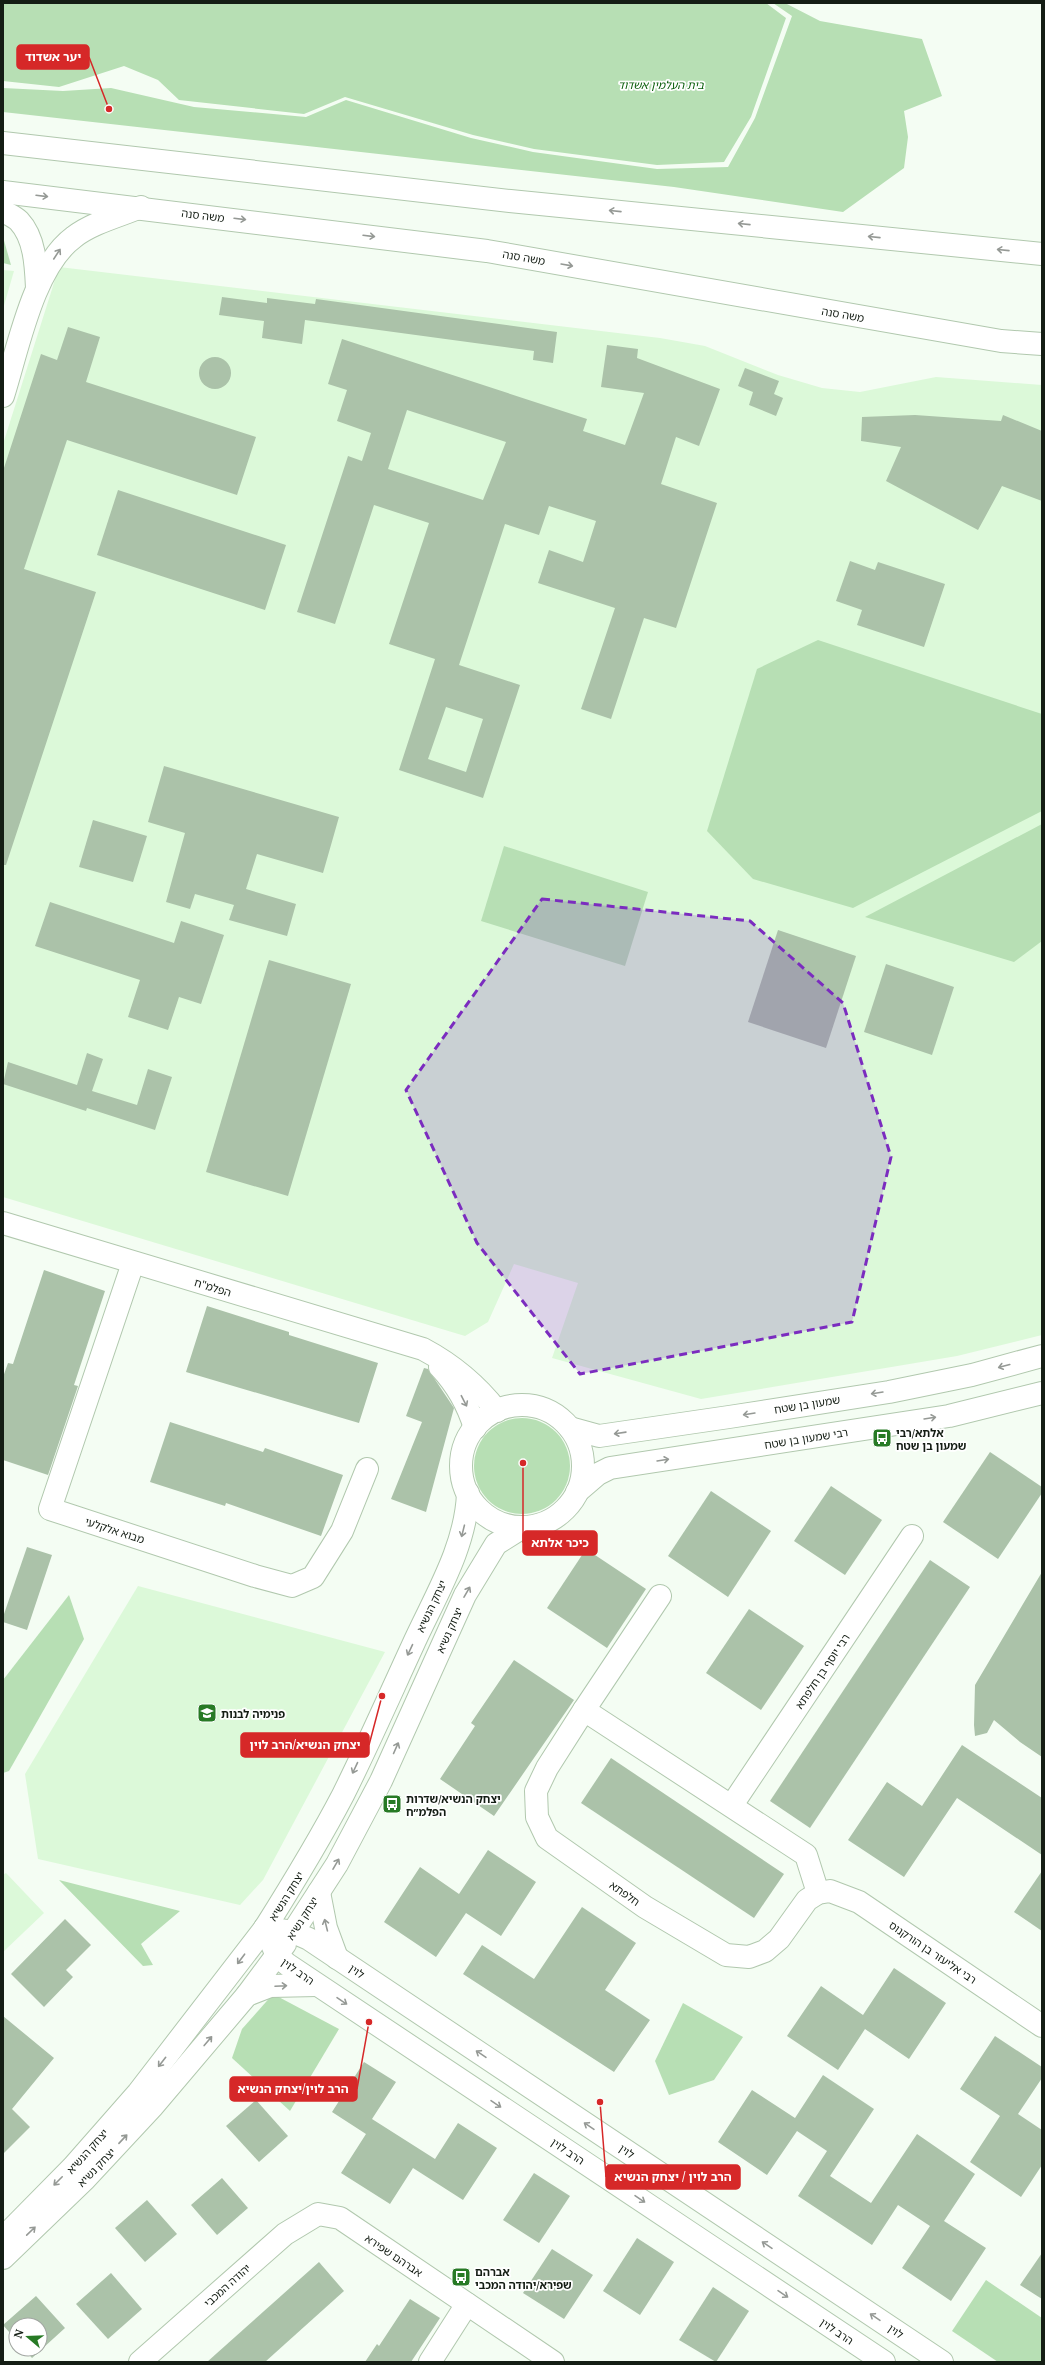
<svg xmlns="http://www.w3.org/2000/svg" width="1045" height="2365" viewBox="0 0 1045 2365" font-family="'Noto Serif','Noto Sans Hebrew',serif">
<rect width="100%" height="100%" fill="#f4fdf3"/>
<g fill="#dcf9d9">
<path d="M59,267L660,338L705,346L778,375L822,388L860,392L936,377L1042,385V1335L957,1356L701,1399L552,1358L578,1283L514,1264L488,1322L465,1336L3,1197V444Z"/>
<path d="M3,270L14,271L3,309Z"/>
<path d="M138,1586L385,1652L263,1880L240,1905L38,1859L25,1774Z"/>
<path d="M6,1873L44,1913L3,1952V1875Z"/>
</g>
<g fill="#b7dfb4">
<path d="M3,3H766L786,18L751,117L724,162L657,165L534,149L473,135L345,97L304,114L179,100L158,80L124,66L59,87L3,81Z"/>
<path d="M773,3H785L820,21L922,39L942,96L904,111L908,137L904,168L843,212L674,187L3,112V88L63,91L111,88L194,107L306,117L346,100L471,138L533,152L657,169L728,167L755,118L792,16Z"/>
<path d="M3,237L11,265L3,263Z"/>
<path d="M818,640L1042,714V811L853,908L753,879L707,831L757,669Z"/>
<path d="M1042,824V941L1014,962L865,917Z"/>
<path d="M504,846L648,892L625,966L481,921Z"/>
<circle cx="522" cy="1466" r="48"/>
<path d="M69,1595L84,1639L9,1771L3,1773V1680Z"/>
<path d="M59,1880L180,1911L141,1944L153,1965L143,1966Z"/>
<path d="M273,1994L339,2029L290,2111L232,2058L242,2029Z"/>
<path d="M683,2003L743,2037L714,2080L669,2095L655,2061Z"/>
<path d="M986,2280L1042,2318V2362H998L952,2331Z"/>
</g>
<g fill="#abc2a9" fill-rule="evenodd">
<path d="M222,297L267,303V298L315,304L316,299L557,332L553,363L533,360L534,351L305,320L302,344L262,338L264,321L219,315Z"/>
<path d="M68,327L100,337L86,382L256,437L237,495L67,440L24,569L96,592L6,865H3V471L41,354L57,360Z"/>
<path d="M342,339L587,419L583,431L625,445L644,393L601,387L607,345L638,349L637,358L720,389L699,446L676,437L661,484L717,503L676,628L644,618L611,719L581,709L615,608L538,583L549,550L583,562L596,521L549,506L539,535L505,524L459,665L520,685L483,798L399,770L435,659L389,644L429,523L374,505L335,624L297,612L348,456L362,461L371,433L337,421L347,390L328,384ZM407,410L506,442L483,500L388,469ZM446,707L483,719L466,772L428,759Z"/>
<circle cx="215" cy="373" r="16"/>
<path d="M745,368L779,381L774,394L783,398L776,416L749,405L753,392L738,386Z"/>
<path d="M915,415L1001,421L1003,415L1042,431V501L1002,486L978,530L886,481L901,447L861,441L862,417Z"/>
<path d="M118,490L286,545L265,610L97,555Z"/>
<path d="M850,561L875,570L878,562L945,584L924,647L857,625L862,610L836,601Z"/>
<path d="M164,766L339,817L323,873L257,854L246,889L296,904L287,936L229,920L234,905L195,894L190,909L166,902L185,833L148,822Z"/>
<path d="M93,820L147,836L133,882L79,867Z"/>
<path d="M50,902L174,943L181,921L224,935L201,1004L179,997L168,1030L128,1017L140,980L35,946Z"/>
<path d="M778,930L856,956L826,1048L748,1022Z"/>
<path d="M269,960L351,984L288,1196L206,1172Z"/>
<path d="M886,964L954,987L932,1055L864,1032Z"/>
<path d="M87,1053L103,1059L92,1091L137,1105L148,1069L172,1077L155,1130L87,1108L86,1111L3,1084L8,1062L77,1085Z"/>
<path d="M44,1270L105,1291L74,1385L78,1386L48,1475L3,1460V1377L8,1363L13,1364Z"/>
<path d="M207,1306L289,1332V1335L378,1363L359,1423L186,1372Z"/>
<path d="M424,1368L428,1369L454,1408L426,1512L391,1499L422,1422L406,1416Z"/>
<path d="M170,1422L263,1452L265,1448L343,1475L321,1536L226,1503L225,1506L150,1482Z"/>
<path d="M990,1452L1042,1487V1493L998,1559L943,1522Z"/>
<path d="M831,1486L882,1520L845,1575L794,1541Z"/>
<path d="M711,1491L771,1531L728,1597L668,1556Z"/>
<path d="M27,1547L52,1555L27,1630L3,1622V1617Z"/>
<path d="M586,1549L646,1589L607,1648L547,1608Z"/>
<path d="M930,1560L970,1587L810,1828L770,1801Z"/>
<path d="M1042,1572V1757L1020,1742L994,1720L987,1733L975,1736L974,1725L975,1685Z"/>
<path d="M749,1609L804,1646L761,1710L706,1673Z"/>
<path d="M514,1660L574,1700L494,1816L440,1779L475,1726L471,1723Z"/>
<path d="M962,1745L1042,1798V1855L957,1798L904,1877L848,1840L887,1782L922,1806Z"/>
<path d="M611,1758L784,1874L754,1918L581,1803Z"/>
<path d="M488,1850L536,1882L501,1936L466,1913L436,1957L384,1922L420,1867L459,1894Z"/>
<path d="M1042,1871V1931L1014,1912Z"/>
<path d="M582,1907L636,1943L605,1990L650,2020L614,2072L463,1974L482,1945L534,1979Z"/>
<path d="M65,1919L91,1945L66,1970L73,1977L44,2007L11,1974Z"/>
<path d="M894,1968L946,2003L909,2059L865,2029L838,2070L787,2036L821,1986L863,2015Z"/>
<path d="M3,2016L54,2058L12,2109L30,2127L3,2154Z"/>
<path d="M995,2036L1042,2067V2078L1018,2114L1042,2130V2165L1021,2197L970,2162L1000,2116L960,2089Z"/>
<path d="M364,2062L396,2082L372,2119L435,2159L458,2123L497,2148L463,2200L413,2168L390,2204L341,2173L366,2134L332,2112Z"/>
<path d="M823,2075L874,2109L830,2176L871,2203L917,2134L975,2174L944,2221L986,2248L951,2301L902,2268L930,2226L898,2205L872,2245L798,2196L827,2151L797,2131L767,2175L718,2142L752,2090L795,2118Z"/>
<path d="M256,2100L288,2136L259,2162L226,2126Z"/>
<path d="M534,2173L570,2196L539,2243L503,2220Z"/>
<path d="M222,2178L248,2208L217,2235L191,2205Z"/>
<path d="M147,2200L177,2234L145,2262L115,2228Z"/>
<path d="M637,2238L674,2262L640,2315L603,2291Z"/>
<path d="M552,2249L593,2275L564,2319L523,2293Z"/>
<path d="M1042,2253V2299L1020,2285Z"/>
<path d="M319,2262L344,2291L265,2362H207Z"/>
<path d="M111,2273L142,2309L108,2339L76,2304Z"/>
<path d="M713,2287L749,2311L716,2362L679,2340Z"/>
<path d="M36,2296L65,2328L32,2358L24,2349H40V2325H16V2340L3,2325Z"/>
<path d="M410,2299L440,2318L411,2362H365L377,2344L379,2346Z"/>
</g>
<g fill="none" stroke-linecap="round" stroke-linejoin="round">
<defs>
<g id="minor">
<path d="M3,211C8,214 15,217 19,221C35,238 36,266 37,288"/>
<path d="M3,396C18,349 33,267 74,237C92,223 119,216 141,207"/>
<path d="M3,1223L423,1349C453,1365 476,1384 497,1411"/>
<path d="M133,1263L50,1509L255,1576L292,1586L313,1577L342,1531L367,1469"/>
<path d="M440,1367C457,1385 468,1405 475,1428"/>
<circle cx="522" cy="1466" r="61"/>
<path d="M570,1428L599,1436L729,1417L889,1392L972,1375L1042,1356"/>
<path d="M577,1492L598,1474L610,1468L949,1416L1042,1393"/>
<path d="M660,1596L584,1710L547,1768L536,1791L537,1817L547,1838L645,1907L726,1955L749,1957L765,1951L779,1939L807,1900L818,1893L830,1891L859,1902L1042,2026"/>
<path d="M584,1710L806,1855L818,1893"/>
<path d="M732,1805L912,1536"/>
<path d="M319,1892L326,1928L337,1958"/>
<path d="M265,1928C292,1885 319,1841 343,1795C367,1747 389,1697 412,1647C434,1598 466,1548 468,1493"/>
<path d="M293,1932L337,1864L381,1781L465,1595L496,1544L523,1527"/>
<path d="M140,2362L285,2234L318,2214L340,2218L553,2362"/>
<path d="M430,2362L467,2304"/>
</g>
<g id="major">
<path d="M3,143L510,201L1042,254"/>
<path d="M3,192L487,251L1001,341L1042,344"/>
<path d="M265,1928L293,1932L309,1939L942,2362"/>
<path d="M265,1928L277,1956L288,1965L884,2362"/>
<path d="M247,1995L270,1986L317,1985"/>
<path d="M3,2238L73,2167L138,2093L265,1928"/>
<path d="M3,2258L85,2179L153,2106L247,1995L285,1944"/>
</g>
</defs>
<use href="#minor" stroke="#b1c8ae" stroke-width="24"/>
<use href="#major" stroke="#b1c8ae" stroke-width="24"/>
<use href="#minor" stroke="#fff" stroke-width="22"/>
<use href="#major" stroke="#fff" stroke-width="22"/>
</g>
<defs><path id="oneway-shaft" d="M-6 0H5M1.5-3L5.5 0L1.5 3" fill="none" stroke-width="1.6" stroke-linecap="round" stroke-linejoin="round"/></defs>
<g stroke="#959995">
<use href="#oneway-shaft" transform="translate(42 196) rotate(7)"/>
<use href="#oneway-shaft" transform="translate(615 211) rotate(-174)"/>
<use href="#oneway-shaft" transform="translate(240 219) rotate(7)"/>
<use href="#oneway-shaft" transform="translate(744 224) rotate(-174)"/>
<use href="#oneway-shaft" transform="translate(369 236) rotate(7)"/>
<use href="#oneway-shaft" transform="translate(874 237) rotate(-174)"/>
<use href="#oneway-shaft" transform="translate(1003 250) rotate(-174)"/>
<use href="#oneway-shaft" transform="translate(57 254) rotate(-57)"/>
<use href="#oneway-shaft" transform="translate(567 265) rotate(10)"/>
<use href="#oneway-shaft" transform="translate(1004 1366) rotate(165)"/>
<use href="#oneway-shaft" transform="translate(877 1393) rotate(171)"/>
<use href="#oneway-shaft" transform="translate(464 1401) rotate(63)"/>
<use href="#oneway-shaft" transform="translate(749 1414) rotate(171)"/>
<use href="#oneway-shaft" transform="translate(930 1418) rotate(-9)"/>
<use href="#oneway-shaft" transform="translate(620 1433) rotate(172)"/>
<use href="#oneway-shaft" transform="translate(663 1460) rotate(-9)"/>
<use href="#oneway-shaft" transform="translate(463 1531) rotate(104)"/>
<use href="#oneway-shaft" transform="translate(467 1592) rotate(-60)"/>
<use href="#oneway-shaft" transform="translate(410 1650) rotate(115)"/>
<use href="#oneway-shaft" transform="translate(396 1748) rotate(-66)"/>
<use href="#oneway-shaft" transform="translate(355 1768) rotate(115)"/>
<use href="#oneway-shaft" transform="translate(336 1864) rotate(-60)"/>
<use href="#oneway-shaft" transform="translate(326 1925) rotate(-104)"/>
<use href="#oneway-shaft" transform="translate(241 1959) rotate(127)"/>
<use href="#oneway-shaft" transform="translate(281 1986) rotate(-3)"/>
<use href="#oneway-shaft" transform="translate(342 2001) rotate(34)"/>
<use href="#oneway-shaft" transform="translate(208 2041) rotate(-50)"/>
<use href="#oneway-shaft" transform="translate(481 2054) rotate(-146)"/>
<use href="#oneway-shaft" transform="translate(162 2062) rotate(128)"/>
<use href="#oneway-shaft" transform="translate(496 2104) rotate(34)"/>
<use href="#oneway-shaft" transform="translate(589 2126) rotate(-146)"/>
<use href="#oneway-shaft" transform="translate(123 2139) rotate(-47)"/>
<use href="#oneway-shaft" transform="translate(58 2181) rotate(135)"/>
<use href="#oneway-shaft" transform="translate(640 2199) rotate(34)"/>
<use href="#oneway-shaft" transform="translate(31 2231) rotate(-44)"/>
<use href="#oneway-shaft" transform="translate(767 2245) rotate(-146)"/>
<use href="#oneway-shaft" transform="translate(783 2294) rotate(34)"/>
<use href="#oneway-shaft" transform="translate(875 2317) rotate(-146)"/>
</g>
<path fill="#7b2cbf" fill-opacity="0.2" stroke="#7b2cbf" stroke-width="3" stroke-dasharray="8 5" stroke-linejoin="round" d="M542,899L750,921L843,1003L891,1157L852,1322L580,1374L477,1243L406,1090Z"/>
<defs>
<symbol id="bus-square" viewBox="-11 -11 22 22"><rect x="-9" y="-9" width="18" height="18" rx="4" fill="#277a25" stroke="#fff"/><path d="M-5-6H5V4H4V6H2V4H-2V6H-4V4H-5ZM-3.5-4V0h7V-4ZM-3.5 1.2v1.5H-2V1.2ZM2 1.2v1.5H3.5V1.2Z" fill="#fff"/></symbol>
<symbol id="school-square" viewBox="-11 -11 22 22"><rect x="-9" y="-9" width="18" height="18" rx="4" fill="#277a25" stroke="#fff"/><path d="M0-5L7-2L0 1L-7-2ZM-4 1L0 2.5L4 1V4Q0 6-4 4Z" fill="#fff"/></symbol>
</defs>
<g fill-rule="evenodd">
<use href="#bus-square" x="871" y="1427" width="22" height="22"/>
<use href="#school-square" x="196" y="1702" width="22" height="22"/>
<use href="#bus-square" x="381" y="1793" width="22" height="22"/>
<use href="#bus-square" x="450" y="2266" width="22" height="22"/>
</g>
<g text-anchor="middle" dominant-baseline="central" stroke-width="3.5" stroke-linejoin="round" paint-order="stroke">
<g font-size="11" font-style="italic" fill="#085c09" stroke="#fff">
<text x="661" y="84">בית העלמין אשדוד</text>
</g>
<g font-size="11" fill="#141d14" stroke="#fff">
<text transform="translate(203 215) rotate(7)">משה סנה</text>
<text transform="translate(524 257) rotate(10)">משה סנה</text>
<text transform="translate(843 314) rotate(10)">משה סנה</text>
<text transform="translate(213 1287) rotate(17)">הפלמ"ח</text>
<text transform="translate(807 1404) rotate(-9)">שמעון בן שטח</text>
<text transform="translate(806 1438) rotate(-9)">רבי שמעון בן שטח</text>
<text transform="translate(115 1530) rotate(18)">מבוא אלקלעי</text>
<text transform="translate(431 1606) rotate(-65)">יצחק הנשיא</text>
<text transform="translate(449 1630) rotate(-66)">יצחק נשיא</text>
<text transform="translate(822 1671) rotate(-56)">רבי יוסף בן חלפתא</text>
<text transform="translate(625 1893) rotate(35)">חלפתא</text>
<text transform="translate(286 1896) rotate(-58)">יצחק הנשיא</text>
<text transform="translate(302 1918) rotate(-57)">יצחק נשיא</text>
<text transform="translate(933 1952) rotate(34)">רבי אליעזר בן הורקנוס</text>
<text transform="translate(298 1971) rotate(35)">הרב לוין</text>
<text transform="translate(357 1971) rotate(34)">לוין</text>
<text transform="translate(87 2151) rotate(-48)">יצחק הנשיא</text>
<text transform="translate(568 2151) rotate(34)">הרב לוין</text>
<text transform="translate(627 2151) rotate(34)">לוין</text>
<text transform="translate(96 2167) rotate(-46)">יצחק נשיא</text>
<text transform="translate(394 2255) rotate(34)">אברהם שפירא</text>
<text transform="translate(227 2285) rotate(-42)">יהודה המכבי</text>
<text transform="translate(837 2331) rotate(34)">הרב לוין</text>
<text transform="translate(896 2331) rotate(34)">לוין</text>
</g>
<g font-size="11" font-weight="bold" fill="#141d14" stroke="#fff" text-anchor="start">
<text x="896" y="1432">אלתא/רבי<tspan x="896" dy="13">שמעון בן שטח</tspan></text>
<text x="221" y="1713">פנימיה לבנות</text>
<text x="406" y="1798">יצחק הנשיא/שדרות<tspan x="406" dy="13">הפלמ״ח</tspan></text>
<text x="475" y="2271">אברהם<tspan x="475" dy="13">שפירא/יהודה המכבי</tspan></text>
</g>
</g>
<path fill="none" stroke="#d62828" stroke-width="1.5" d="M109 109L89 57M523 1463L523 1543M382 1696L369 1745M369 2022L357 2089M600 2102L606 2177"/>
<g fill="#d62828" stroke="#fff" stroke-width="1.5">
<circle cx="109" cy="109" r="4"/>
<circle cx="523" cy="1463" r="4"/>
<circle cx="382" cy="1696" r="4"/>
<circle cx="369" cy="2022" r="4"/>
<circle cx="600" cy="2102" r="4"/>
</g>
<g fill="#d62828" stroke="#d62828" stroke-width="1.5">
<rect x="17" y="45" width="72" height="24" rx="4"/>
<rect x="523" y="1531" width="74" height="24" rx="4"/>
<rect x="241" y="1733" width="128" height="24" rx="4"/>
<rect x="230" y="2077" width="127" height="24" rx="4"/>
<rect x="606" y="2165" width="134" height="24" rx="4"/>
</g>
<g font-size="12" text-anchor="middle" font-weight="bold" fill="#fff">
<text x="53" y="61">יער אשדוד</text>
<text x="560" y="1547">כיכר אלתא</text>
<text x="305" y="1749">יצחק הנשיא/הרב לוין</text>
<text x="293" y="2093">הרב לוין/יצחק הנשיא</text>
<text x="673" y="2181">הרב לוין / יצחק הנשיא</text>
</g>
<rect width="1045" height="2365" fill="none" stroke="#141d14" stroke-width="8"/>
<g transform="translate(28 2337) rotate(289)"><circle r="19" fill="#ffffff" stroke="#a1a5a1"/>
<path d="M0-3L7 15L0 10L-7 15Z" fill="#277a25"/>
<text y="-6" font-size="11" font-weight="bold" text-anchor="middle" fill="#141d14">N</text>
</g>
</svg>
